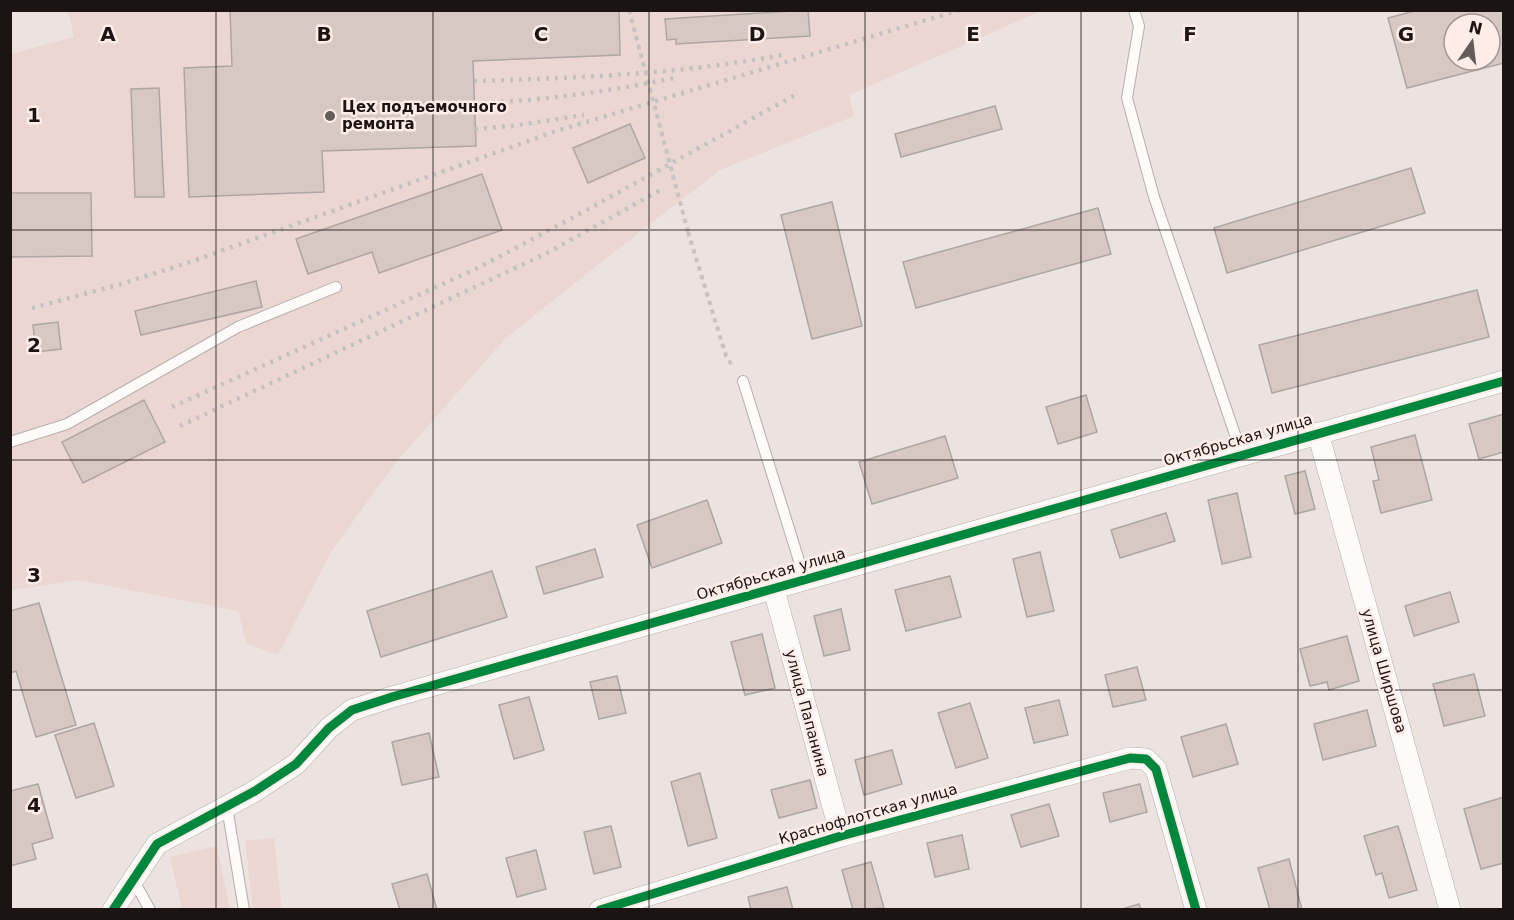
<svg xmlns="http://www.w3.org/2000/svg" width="1514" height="920" viewBox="0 0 1514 920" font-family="'DejaVu Sans',sans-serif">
<rect width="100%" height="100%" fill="#ece2df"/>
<g fill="#ebd6d1">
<path d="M68,11H1041L849,95L854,116L720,170L614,252L505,339L398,460L332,550L278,655L247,644L238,611L79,580L11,590V54L74,37Z"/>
<path d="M274,838L282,909H253L245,841Z"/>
<path d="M217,846L230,909H182L170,857Z"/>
</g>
<g fill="#d8c8c3" stroke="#aea6a4" stroke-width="1.5" fill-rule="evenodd">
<path d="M230,10H619L620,55L473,61L476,146L322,151L324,192L189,197L184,68L232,66Z"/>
<path d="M808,10L810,36L676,44V39L667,40L665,19Z"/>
<path d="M1418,10H1504V63L1407,88L1388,18ZM1454,24H1490V60H1454Z"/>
<path d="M159,88L164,197H135L131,89Z"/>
<path d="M995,106L1002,129L901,157L895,134Z"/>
<path d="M630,124L645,158L588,183L573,148Z"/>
<path d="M1411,168L1425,213L1227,273L1214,228Z"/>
<path d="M482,174L502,230L379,273L372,252L308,274L296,239Z"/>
<path d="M10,193H91L92,256L10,257Z"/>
<path d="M832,202L862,326L812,339L781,215Z"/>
<path d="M1098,208L1111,254L916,308L903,262Z"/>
<path d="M256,281L262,307L141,335L135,311Z"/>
<path d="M1477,290L1489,337L1272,393L1259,345Z"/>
<path d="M58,322L61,349L36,352L33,325Z"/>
<path d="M1086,395L1097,432L1058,444L1046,407Z"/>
<path d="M144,400L165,442L83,483L62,442Z"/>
<path d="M1504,414V452L1479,459L1469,424Z"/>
<path d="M1415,435L1432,500L1381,513L1373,481L1379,480L1371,447Z"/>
<path d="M945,436L958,478L872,504L859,462Z"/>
<path d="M1305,471L1315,509L1295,514L1285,476Z"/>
<path d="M1237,493L1251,557L1222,564L1208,500Z"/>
<path d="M707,500L722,543L652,568L637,525Z"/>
<path d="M1166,513L1175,541L1120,558L1111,530Z"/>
<path d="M595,549L603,577L544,594L536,567Z"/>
<path d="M1040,552L1054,611L1027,617L1013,559Z"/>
<path d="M492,571L507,617L381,657L367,611Z"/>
<path d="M950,576L961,617L906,631L895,590Z"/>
<path d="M1450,592L1459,622L1414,636L1405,606Z"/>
<path d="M39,603L76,725L36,737L16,671L10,673V611Z"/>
<path d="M841,609L850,650L824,656L814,616Z"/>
<path d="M762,634L775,688L745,695L731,642Z"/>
<path d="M1347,636L1359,681L1329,690L1327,682L1310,686L1300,649Z"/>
<path d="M1137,667L1146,700L1113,707L1105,675Z"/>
<path d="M1474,674L1485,716L1444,726L1433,684Z"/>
<path d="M617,676L626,713L599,719L590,682Z"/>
<path d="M529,697L544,750L514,759L499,705Z"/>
<path d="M1059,700L1068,735L1034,743L1025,708Z"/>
<path d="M970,703L988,758L956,768L938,713Z"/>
<path d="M1367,710L1376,746L1323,760L1314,724Z"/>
<path d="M94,723L114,786L76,798L55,735Z"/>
<path d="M1226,724L1238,764L1193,777L1181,737Z"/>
<path d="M429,733L439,777L402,785L392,742Z"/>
<path d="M892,750L902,784L864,795L855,760Z"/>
<path d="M700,773L717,838L688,846L671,782Z"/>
<path d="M810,780L817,808L779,818L771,790Z"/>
<path d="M38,784L53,838L32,844L36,859L10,866V791Z"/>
<path d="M1140,784L1147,812L1110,822L1103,793Z"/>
<path d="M1504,797V863L1481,869L1464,809Z"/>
<path d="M1049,804L1059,836L1021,847L1011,815Z"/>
<path d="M611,826L621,867L594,874L584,832Z"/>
<path d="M1398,826L1417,890L1389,898L1382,873L1376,875L1364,836Z"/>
<path d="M962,835L969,869L935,877L927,843Z"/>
<path d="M536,850L546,889L517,897L506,858Z"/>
<path d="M1289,859L1302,910H1270L1258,868Z"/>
<path d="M871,862L884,908L853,910L842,870Z"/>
<path d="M427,874L437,910H400L392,884Z"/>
<path d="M787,887L793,910H751L748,897Z"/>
<path d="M1139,904L1141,910H1119Z"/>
</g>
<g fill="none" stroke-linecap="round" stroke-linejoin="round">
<defs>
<g id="service">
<path d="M1134,10L1139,26L1127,98L1154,197L1242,455"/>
<path d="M743,381L805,580"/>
<path d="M10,442L67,424L238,327L336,287"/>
<path d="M227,807L244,910"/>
<path d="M134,881L150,910"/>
</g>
<g id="minor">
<path d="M1318,433L1450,910"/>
<path d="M774,590L841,836"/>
<path d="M113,910L157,844L255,791L296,764L329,728L352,710L392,697L1504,381"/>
<path d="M600,910L841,836L1130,758L1146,759L1156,769L1196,910"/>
</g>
</defs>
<use href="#service" stroke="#b6aeab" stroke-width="12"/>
<use href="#minor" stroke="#b6aeab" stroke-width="22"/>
<path stroke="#c7c3c3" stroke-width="4" stroke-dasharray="4.5 4.5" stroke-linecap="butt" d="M688,232L726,356L733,367"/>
<use href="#service" stroke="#fcfbfa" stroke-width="10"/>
<use href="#minor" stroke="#fcfbfa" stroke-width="21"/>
<g stroke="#c3c1c0" stroke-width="4.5" stroke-dasharray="3 6" stroke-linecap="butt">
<path d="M474,81C579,78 684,74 787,54"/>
<path d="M474,103C544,101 611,91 679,77"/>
<path d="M475,129L512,126L584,115"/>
<path d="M32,308L118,285L190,262L556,131L960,10"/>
<path d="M172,407L478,268L572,218L795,95"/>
<path d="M180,426L547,253L664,188"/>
</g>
<path stroke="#c7c3c3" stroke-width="4" stroke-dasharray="4.5 4.5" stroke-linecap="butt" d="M629,10L688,232"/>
<defs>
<g id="cycleway">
<path d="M113,910L157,844L255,791L296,764L329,728L352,710L392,697L1504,381"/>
<path d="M600,910L841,836L1130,758L1146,759L1156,769L1196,910"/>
</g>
</defs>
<use href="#cycleway" stroke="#fdece8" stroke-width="13"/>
<use href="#cycleway" stroke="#00873e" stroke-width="9"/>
</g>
<path fill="none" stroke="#1b1413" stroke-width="1.5" stroke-opacity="0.55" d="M216,10V910M433,10V910M649,10V910M865,10V910M1081,10V910M1298,10V910M10,230H1504M10,460H1504M10,690H1504"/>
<circle fill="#645c5a" stroke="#fdece8" stroke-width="2" cx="330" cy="116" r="6"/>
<g text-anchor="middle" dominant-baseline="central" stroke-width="5" stroke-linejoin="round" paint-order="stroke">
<g font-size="15" font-weight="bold" fill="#1b1413" stroke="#fdece8" text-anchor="start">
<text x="342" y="107">Цех подъемочного<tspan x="342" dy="17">ремонта</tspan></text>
</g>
<g font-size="15" fill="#1b1413" stroke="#fdece8">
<text transform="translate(1238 440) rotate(-16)">Октябрьская улица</text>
<text transform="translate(771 574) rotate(-16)">Октябрьская улица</text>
<text transform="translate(1384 671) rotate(74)">улица Ширшова</text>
<text transform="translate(807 713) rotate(75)">улица Папанина</text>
<text transform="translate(868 814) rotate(-16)">Краснофлотская улица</text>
</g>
</g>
<g font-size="20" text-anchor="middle" font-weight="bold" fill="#1b1413" stroke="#fdece8" stroke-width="5" stroke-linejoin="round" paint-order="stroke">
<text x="108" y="41">A</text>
<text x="324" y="41">B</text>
<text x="541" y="41">C</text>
<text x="757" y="41">D</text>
<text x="973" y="41">E</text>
<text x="1190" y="41">F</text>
<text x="1406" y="41">G</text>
<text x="34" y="122">1</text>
<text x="34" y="352">2</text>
<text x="34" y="582">3</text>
<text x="34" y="812">4</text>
</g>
<rect width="1514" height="920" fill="none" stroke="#1b1413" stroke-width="24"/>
<g transform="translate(1472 42) rotate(14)"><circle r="28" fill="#fdece8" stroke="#a39693" stroke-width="1.5"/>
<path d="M0-4.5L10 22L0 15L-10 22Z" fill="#645c5a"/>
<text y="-9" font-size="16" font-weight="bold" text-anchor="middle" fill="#1b1413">N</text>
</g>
</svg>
